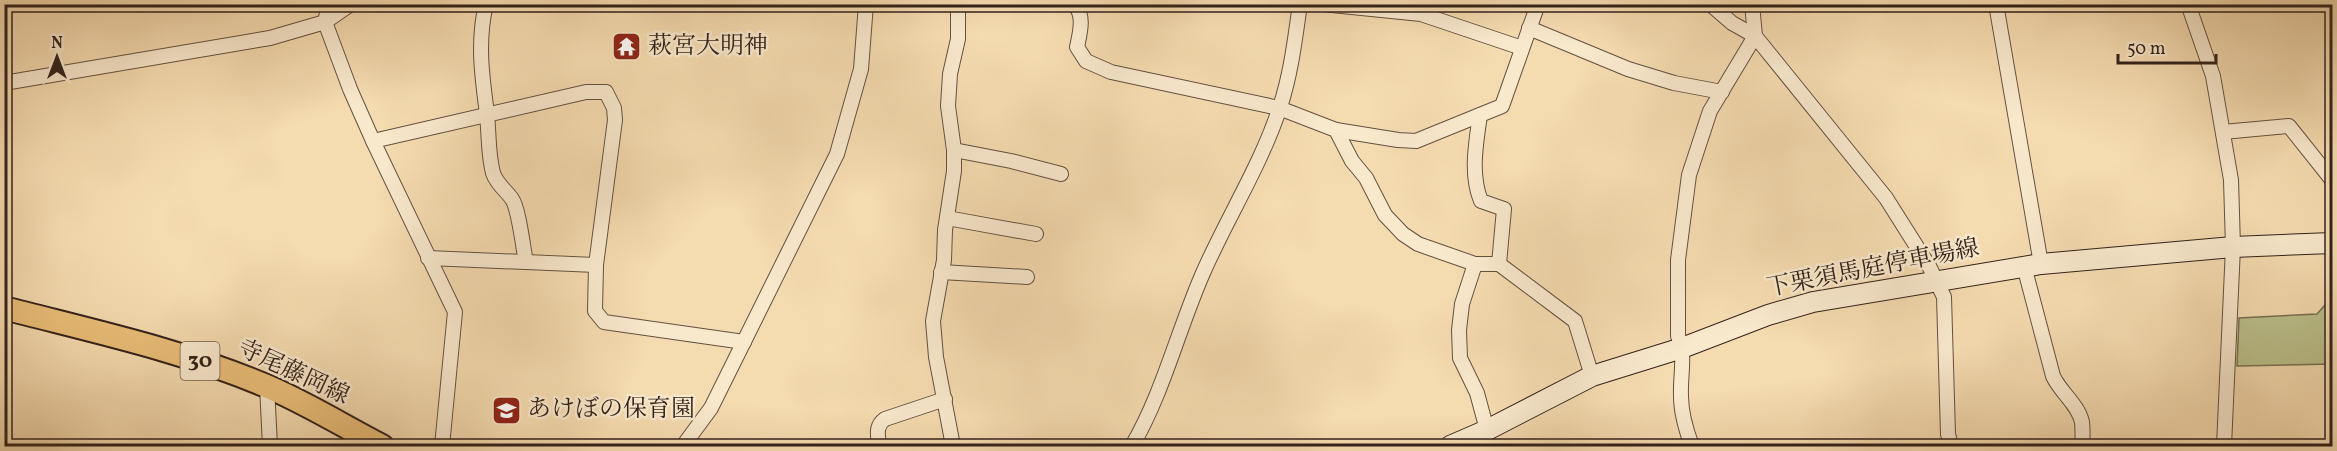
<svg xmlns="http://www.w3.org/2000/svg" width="2337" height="451" viewBox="0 0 2337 451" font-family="Vollkorn,'Noto Serif JP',serif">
<rect width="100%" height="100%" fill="#f5dbb0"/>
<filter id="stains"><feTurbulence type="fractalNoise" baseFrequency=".00333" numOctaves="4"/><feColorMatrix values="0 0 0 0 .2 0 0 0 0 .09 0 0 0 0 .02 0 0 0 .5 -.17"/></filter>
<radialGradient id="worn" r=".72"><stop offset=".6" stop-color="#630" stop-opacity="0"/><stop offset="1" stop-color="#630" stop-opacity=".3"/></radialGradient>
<path fill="#bbc08c" stroke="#777154" stroke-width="1.5" d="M2332,297V364L2237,366L2239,318L2317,314Z"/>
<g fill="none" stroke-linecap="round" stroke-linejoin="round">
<defs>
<g id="street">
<path d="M329,4L325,22L350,89L373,141L455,312L442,446"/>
<path d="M486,4C477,42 482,76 487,114C489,134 488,154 493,173C497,185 506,190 512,199C519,209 523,248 526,262"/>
<path d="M1074,4C1085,15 1080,33 1077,47L1086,61L1111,72L1279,108L1336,130L1352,161L1366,178L1385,215L1403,234L1418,244L1475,264H1499L1575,321L1592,376"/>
<path d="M1322,4L1421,14L1522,48"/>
<path d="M1710,4L1732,23L1755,36L1886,198L1929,266L1944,297L1948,434L1951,446"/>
<path d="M1996,4L2041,264"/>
<path d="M2188,4L2213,76L2231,180L2233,247L2224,446"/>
<path d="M1529,28L1628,69L1674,83L1722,92"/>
<path d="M4,83L270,38L325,22L351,4"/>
<path d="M1480,115C1476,143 1470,174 1481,201L1504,209L1499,264"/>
<path d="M1336,130L1398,140L1416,141L1502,106L1538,4"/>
<path d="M2223,132L2289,126L2332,180"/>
<path d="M373,141L586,92H606L614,108L615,120L596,265L595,311L604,322L744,342"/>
<path d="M954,150L1011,161L1061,174"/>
<path d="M947,218L1036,234"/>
<path d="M428,258L596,265"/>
<path d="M1475,264L1462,304L1459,330L1460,358L1477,393L1487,430"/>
<path d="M2024,266L2053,376C2060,392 2078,404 2082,422C2083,429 2082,439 2083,446"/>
<path d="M941,272L1027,277"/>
<path d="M267,386L270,446"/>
<path d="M683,446L711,408L837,154L861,69L866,4"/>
<path d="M879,446C878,435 875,426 885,419L945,399"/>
<path d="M953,446L936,357L933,321L944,260L945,230L954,171V150L948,106L950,74L958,39V4"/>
<path d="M1132,446C1163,393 1178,330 1203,273C1227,218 1261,165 1280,107C1291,74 1295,39 1300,4"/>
<path d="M1692,446C1686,430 1681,414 1681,396C1680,376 1686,355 1678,336V260L1689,175L1710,111L1755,36L1752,4"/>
</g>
<path id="secondary" d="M1450,446L1487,430L1592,376L1682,348L1768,315L1813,302L2041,264L2233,247L2332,243"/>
<path id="primary" d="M4,308C92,331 181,350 264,385C305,402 343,426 382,446"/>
</defs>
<use href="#street" stroke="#645040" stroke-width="16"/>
<use href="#secondary" stroke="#33221b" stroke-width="22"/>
<use href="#primary" stroke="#33221b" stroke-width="26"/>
<use href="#street" stroke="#f8e8cc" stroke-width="14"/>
<use href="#secondary" stroke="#f8e8cc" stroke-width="20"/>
<use href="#primary" stroke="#eabe78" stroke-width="22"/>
</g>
<defs>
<symbol id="temple-square" viewBox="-11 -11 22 22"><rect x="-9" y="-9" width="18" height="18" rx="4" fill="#8f2418" stroke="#f8e8cc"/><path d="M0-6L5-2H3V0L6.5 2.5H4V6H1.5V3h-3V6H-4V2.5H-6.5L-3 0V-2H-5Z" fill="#fff"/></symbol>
<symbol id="school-square" viewBox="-11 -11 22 22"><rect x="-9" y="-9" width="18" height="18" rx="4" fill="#8f2418" stroke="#f8e8cc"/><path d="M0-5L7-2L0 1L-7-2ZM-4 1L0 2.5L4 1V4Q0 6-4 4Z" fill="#fff"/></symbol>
</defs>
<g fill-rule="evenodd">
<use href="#temple-square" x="610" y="30" width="33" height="33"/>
<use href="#school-square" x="490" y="394" width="33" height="33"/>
</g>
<g text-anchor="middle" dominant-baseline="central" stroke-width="5" stroke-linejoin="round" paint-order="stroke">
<rect fill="#f8e8cc" stroke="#6e5d50" stroke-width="1.5" x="180.5" y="342" width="39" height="38" rx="4.5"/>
<g font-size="22" font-weight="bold" fill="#33221b">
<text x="200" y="361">30</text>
</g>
<g font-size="24" fill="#33221b" stroke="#f8e8cc" text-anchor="start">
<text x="648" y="47">萩宮大明神</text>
<text x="527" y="410">あけぼの保育園</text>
</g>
<g font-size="24" fill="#33221b" stroke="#f8e8cc">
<text transform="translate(1873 269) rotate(-11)">下栗須馬庭停車場線</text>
<text transform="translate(293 373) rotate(25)">寺尾藤岡線</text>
</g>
</g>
<rect width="2337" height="451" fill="none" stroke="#f5dbb0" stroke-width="24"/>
<rect x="6" y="6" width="2325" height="439" fill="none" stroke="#33221b" stroke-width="3"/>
<rect x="12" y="12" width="2313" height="427" fill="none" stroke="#33221b" stroke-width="1.5"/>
<g transform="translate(57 57)" stroke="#f8e8cc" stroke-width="4.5" paint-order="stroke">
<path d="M0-4.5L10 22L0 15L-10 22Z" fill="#33221b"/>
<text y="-9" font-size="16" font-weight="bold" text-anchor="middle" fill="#33221b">N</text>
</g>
<path d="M2118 54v9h98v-9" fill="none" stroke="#33221b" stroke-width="3"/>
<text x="2127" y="54" font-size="18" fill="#33221b" stroke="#f8e8cc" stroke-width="4.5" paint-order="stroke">50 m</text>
<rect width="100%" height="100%" filter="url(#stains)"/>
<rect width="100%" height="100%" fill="url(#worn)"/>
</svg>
